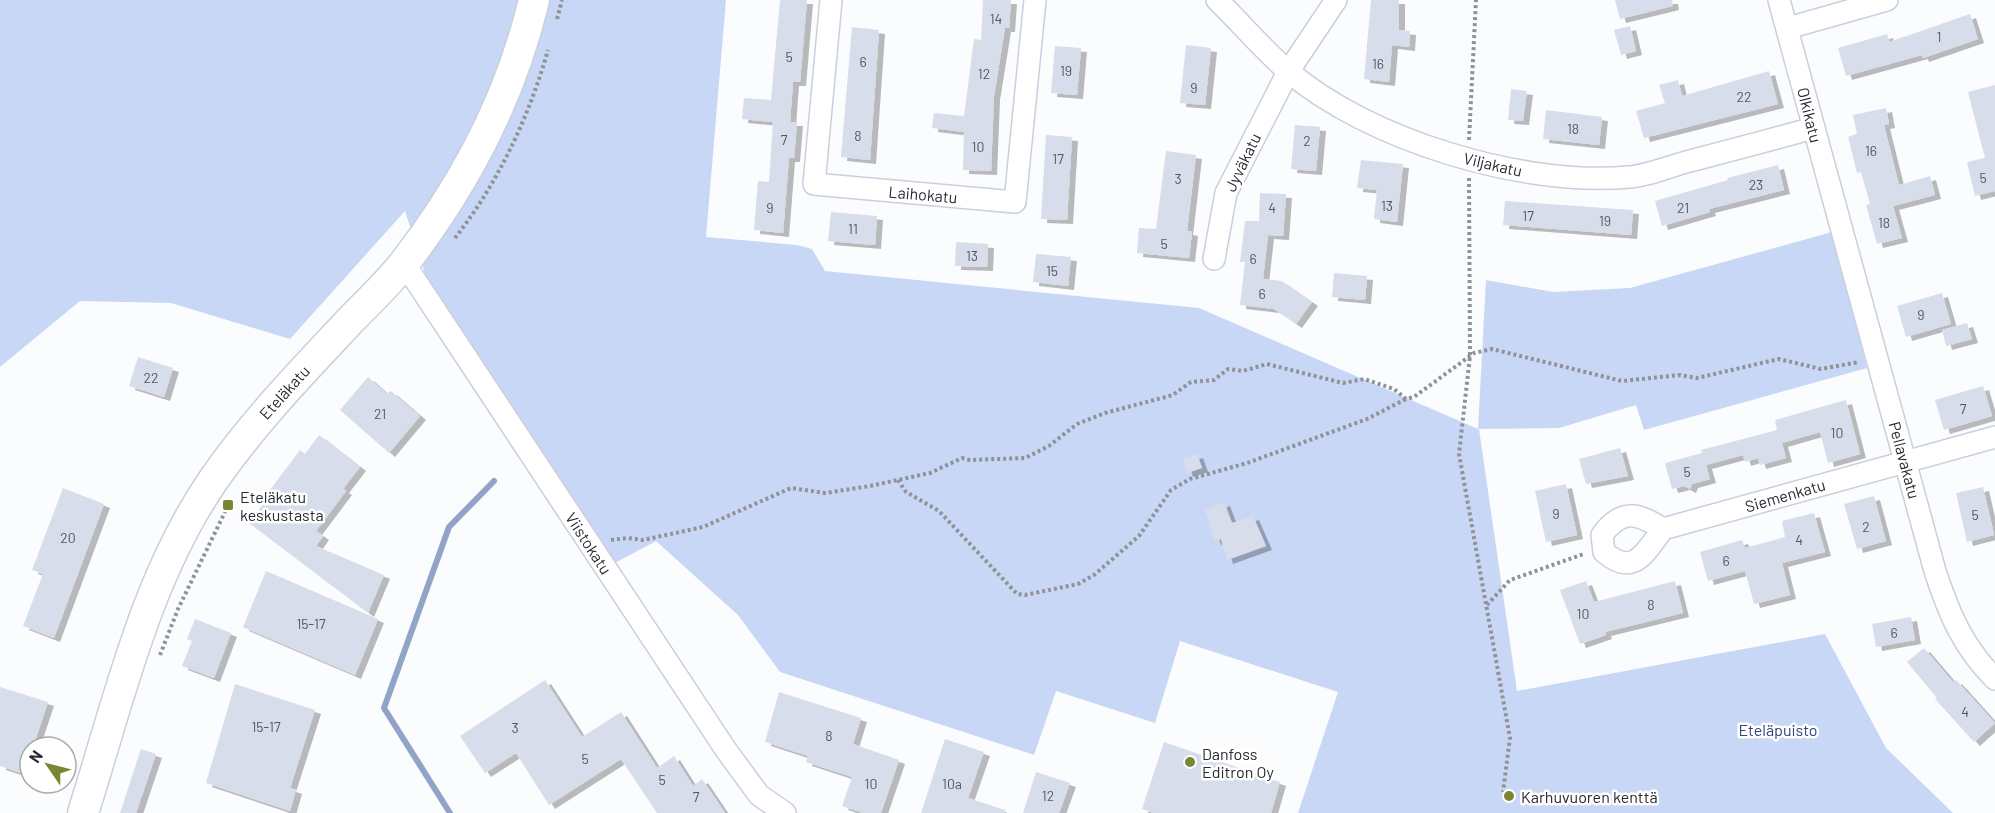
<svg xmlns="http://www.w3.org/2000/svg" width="1995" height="813" viewBox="0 0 1995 813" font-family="Barlow,sans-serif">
<defs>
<filter id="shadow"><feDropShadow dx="6" dy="4" stdDeviation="0" flood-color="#0004"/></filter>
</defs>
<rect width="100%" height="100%" fill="#fafcfe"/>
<path fill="#c8d7f6" d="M0,0H726L706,237L797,245L812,249L825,271L1199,308L1478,429L1486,280L1553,292L1630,288L1832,232L1867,368L1644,430L1636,405L1559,428L1479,429L1517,691L1825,634L1886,748L1953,813H1298L1338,692L1180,641L1155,723L1056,691L1034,755L780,672L738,615L656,541L613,564L431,292L405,211L290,339L171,303L80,301L0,367Z"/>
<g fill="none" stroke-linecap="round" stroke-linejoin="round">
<path stroke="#92a3c8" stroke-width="6" d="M450,813L384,708L449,527L494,481"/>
</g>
<g fill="#d7ddea" filter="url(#shadow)">
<path d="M780,0H807L800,82H793L790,122H797L794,158H789L783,233L754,230L758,181L769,182L773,122L742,119L744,98L771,100Z"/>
<path d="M983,0H1011L1009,28H1005L994,96L991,171L963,170L964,132L932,128L934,113L964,116L974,39L981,40Z"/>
<path d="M1371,0H1399V30L1410,31L1409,47L1392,45L1389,82L1364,79Z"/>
<path d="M1615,0H1672L1673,6L1620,19Z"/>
<path d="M1970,14L1978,39L1923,58L1922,55L1846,76L1838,48L1887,34L1889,42Z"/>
<path d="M1630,26L1636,51L1621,55L1614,30Z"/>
<path d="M852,27L879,30L870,160L841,157Z"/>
<path d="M1186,45L1211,48L1205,105L1180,103Z"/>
<path d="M1055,46L1081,48L1077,95L1051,93Z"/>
<path d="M1769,71L1778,104L1644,138L1636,111L1665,103L1659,85L1678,80L1682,96Z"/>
<path d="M1995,85V191L1975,196L1967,162L1985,158L1968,92Z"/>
<path d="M1511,89L1527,91L1523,121L1508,120Z"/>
<path d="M1886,108L1889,124L1884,125L1899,185L1930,176L1935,195L1893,206L1902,238L1877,244L1866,205L1870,204L1861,172L1857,173L1848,137L1857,134L1853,115Z"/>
<path d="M1546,110L1602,117L1599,145L1543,139Z"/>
<path d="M1295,125L1320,127L1316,171L1291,169Z"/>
<path d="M1046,135L1072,137L1067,220L1041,219Z"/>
<path d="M1166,151L1196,155L1187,231L1192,232L1189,258L1137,253L1139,228L1156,229Z"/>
<path d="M1361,160L1403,164L1397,222L1374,219L1377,190L1357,188Z"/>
<path d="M1778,165L1784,190L1709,209L1710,212L1662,226L1655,201L1728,180L1727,178Z"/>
<path d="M1260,193L1286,194L1283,236L1268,235L1263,279L1282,281L1312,302L1296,324L1274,309L1240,305L1245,262H1240L1245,221H1259Z"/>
<path d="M1505,201L1633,210L1631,235L1503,225Z"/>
<path d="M831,212L877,216L875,245L828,241Z"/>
<path d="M956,242L988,244L987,267L955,266Z"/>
<path d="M1036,254L1071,257L1068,286L1033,282Z"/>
<path d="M1334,273L1367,276L1365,300L1332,297Z"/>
<path d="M1942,293L1951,324L1906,337L1897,306Z"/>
<path d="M1967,323L1972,339L1946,346L1942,330Z"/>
<path d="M138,357L173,368L164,397L129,386Z"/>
<path d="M368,377L387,394L391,391L420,416L389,453L340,410Z"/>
<path d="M1983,386L1992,416L1944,430L1935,400Z"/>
<path d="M1846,400L1860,454L1828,463L1820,432L1782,443L1786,458L1760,465L1758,458L1745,462L1743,455L1706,465L1710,479L1692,484L1690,489L1684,486L1672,489L1665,463L1702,453L1701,450L1777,430L1775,420Z"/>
<path d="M319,435L360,467L343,489L346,491L316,531L323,536L316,546L384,575L368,613L249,523L270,495L267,494L300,450L305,454Z"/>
<path d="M1620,448L1628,476L1586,484L1579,459Z"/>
<path d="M1197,454L1202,468L1187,473L1183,458Z"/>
<path d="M1566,484L1577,535L1546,542L1535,491Z"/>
<path d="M1983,487L1994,535L1967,542L1956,493Z"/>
<path d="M63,488L104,504L54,638L23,626L43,574L32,570Z"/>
<path d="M1874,496L1886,541L1857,549L1844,504Z"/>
<path d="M1224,502L1232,523L1253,516L1266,546L1227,560L1221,539L1215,541L1205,510Z"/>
<path d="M1814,513L1825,552L1782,563L1790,595L1754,604L1745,571L1708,581L1700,552L1742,540L1745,548L1785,537L1782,521Z"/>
<path d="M266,571L378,619L355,675L243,627Z"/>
<path d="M1586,581L1594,602L1675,581L1683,613L1605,632L1606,635L1580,644L1560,590Z"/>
<path d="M1911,617L1915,640L1876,647L1872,624Z"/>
<path d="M195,619L231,633L214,678L182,666L192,641L187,639Z"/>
<path d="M1924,648L1953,682L1956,680L1995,723L1974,742L1935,699L1937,698L1907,662Z"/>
<path d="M545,680L582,737L621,712L657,768L674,756L693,786L702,779L725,813H657L621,759L549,805L516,753L485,773L460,736Z"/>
<path d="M235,684L315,710L290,788L296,790L290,811L206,783Z"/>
<path d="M0,687L48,702L33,747H30L24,774L0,766Z"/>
<path d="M779,692L861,718L853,744L899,760L881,813H863L842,806L852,777L806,762L808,756L765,742Z"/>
<path d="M945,739L984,752L968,798L1005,810V813H921Z"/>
<path d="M1164,742L1280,782L1271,813H1154L1142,809Z"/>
<path d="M141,749L156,754L136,813H120Z"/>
<path d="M1036,772L1070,783L1059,813H1023Z"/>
</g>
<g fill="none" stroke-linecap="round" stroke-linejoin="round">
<defs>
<g id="minor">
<path d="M831,0L814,184L1015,202L1035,0"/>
<path d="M1217,0C1241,23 1263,50 1288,71C1368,140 1524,187 1629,177C1647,176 1668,167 1686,162C1728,151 1771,140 1813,128"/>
<path d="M1779,0L1935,571C1949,614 1963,647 1995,679"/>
<path d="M1788,28L1887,0"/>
<path d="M1214,259L1226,193L1288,72L1336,0"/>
<path d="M404,263L726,750L759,795L785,813"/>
<path d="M1663,529C1637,513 1622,508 1602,535L1604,552C1634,578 1645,552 1663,529L1995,437"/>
</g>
<path id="secondary" d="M83,813C119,700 146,577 214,479C253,423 300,374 347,324C366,304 388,284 405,262C466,183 511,97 534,0"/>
</defs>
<use href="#minor" stroke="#c9cfdc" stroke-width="24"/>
<use href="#secondary" stroke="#c9cfdc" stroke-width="33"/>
<g stroke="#909295" stroke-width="4" stroke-dasharray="3 3" stroke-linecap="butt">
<path d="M557,19L562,0"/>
<path d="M1469,140L1476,0"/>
<path d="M1469,178L1470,356L1459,454L1510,738L1503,792"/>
<path d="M455,238C498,183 529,117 548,50"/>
<path d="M898,480L906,492L939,511L1017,594L1025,595L1078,584L1094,575L1139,536L1171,490L1190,479L1247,463L1367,419L1406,399"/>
<path d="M611,540L627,538L643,540L703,527L791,488L825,493L870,486L930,473L962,458L970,460L1025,458L1049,446L1077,424L1105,413L1173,395L1191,382L1214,380L1228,369L1243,371L1267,364L1343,383L1364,379L1394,389L1406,399L1414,397L1474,353L1492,349L1622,381L1680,375L1697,378L1779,359L1821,369L1859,362"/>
<path d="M1487,605L1510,580L1584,554"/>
<path d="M160,655L178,609L225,512"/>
</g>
<use href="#minor" stroke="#fff" stroke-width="21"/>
<use href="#secondary" stroke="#fff" stroke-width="30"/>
</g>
<g fill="#7c8532" stroke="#fff" stroke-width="2">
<rect x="222" y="499" width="12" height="12" rx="3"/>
<circle cx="1190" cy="762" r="6"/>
<circle cx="1509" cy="796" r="6"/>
</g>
<g text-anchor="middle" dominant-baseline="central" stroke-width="5" stroke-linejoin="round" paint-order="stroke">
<g font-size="14" fill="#54575e">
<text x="996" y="18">14</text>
<text x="1939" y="36">1</text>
<text x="789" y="56">5</text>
<text x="863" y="61">6</text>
<text x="1378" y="63">16</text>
<text x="1066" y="70">19</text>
<text x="984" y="73">12</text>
<text x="1194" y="87">9</text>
<text x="1744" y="96">22</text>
<text x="1573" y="128">18</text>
<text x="858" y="135">8</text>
<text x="784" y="139">7</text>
<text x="1307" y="140">2</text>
<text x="978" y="146">10</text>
<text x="1871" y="150">16</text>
<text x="1058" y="158">17</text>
<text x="1983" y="177">5</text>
<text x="1178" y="178">3</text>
<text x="1756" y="184">23</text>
<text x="1387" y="205">13</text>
<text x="770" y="207">9</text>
<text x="1272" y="207">4</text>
<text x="1683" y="207">21</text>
<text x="1528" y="215">17</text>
<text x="1605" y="220">19</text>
<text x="1884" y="222">18</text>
<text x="853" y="228">11</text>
<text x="1164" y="243">5</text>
<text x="972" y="255">13</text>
<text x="1253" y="258">6</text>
<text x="1052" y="270">15</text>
<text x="1262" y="293">6</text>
<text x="1921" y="314">9</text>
<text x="151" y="377">22</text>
<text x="1963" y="408">7</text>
<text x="380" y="413">21</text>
<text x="1837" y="432">10</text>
<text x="1687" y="471">5</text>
<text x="1556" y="513">9</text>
<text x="1975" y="514">5</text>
<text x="1866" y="526">2</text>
<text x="68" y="537">20</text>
<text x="1799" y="539">4</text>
<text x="1726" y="560">6</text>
<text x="1651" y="604">8</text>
<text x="1583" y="613">10</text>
<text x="311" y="623">15-17</text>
<text x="1894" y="632">6</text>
<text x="1965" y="711">4</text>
<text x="266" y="726">15-17</text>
<text x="515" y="727">3</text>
<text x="829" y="735">8</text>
<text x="585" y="758">5</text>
<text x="662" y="779">5</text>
<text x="871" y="783">10</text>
<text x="952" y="783">10a</text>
<text x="1048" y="795">12</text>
<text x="696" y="796">7</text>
</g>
<g font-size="16" fill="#282a2f" stroke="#fff">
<text transform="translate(1810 115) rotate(76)">Olkikatu</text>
<text transform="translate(1242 162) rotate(-64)">Jyväkatu</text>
<text transform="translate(1493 164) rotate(13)">Viljakatu</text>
<text transform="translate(923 194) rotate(5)">Laihokatu</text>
<text transform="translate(284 392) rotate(-48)">Eteläkatu</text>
<text transform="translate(1905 460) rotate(75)">Pellavakatu</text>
<text transform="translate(1785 495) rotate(-16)">Siemenkatu</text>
<text transform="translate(589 543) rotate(57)">Viistokatu</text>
</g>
<g font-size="16" fill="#282a2f" stroke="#fff" text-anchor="start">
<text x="240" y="496">Eteläkatu<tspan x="240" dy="18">keskustasta</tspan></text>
<text x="1202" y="753">Danfoss<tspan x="1202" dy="18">Editron Oy</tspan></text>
<text x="1521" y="796">Karhuvuoren kenttä</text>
</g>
<g font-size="16" fill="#304576" stroke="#fff">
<text x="1778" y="729">Eteläpuisto</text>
</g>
</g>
<g transform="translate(48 765) rotate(305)"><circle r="28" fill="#ffffff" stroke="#a9aaac" stroke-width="1.5"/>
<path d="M0-4.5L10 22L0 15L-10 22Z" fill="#7c8532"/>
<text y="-9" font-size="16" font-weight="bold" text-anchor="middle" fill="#282a2f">N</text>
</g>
</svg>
